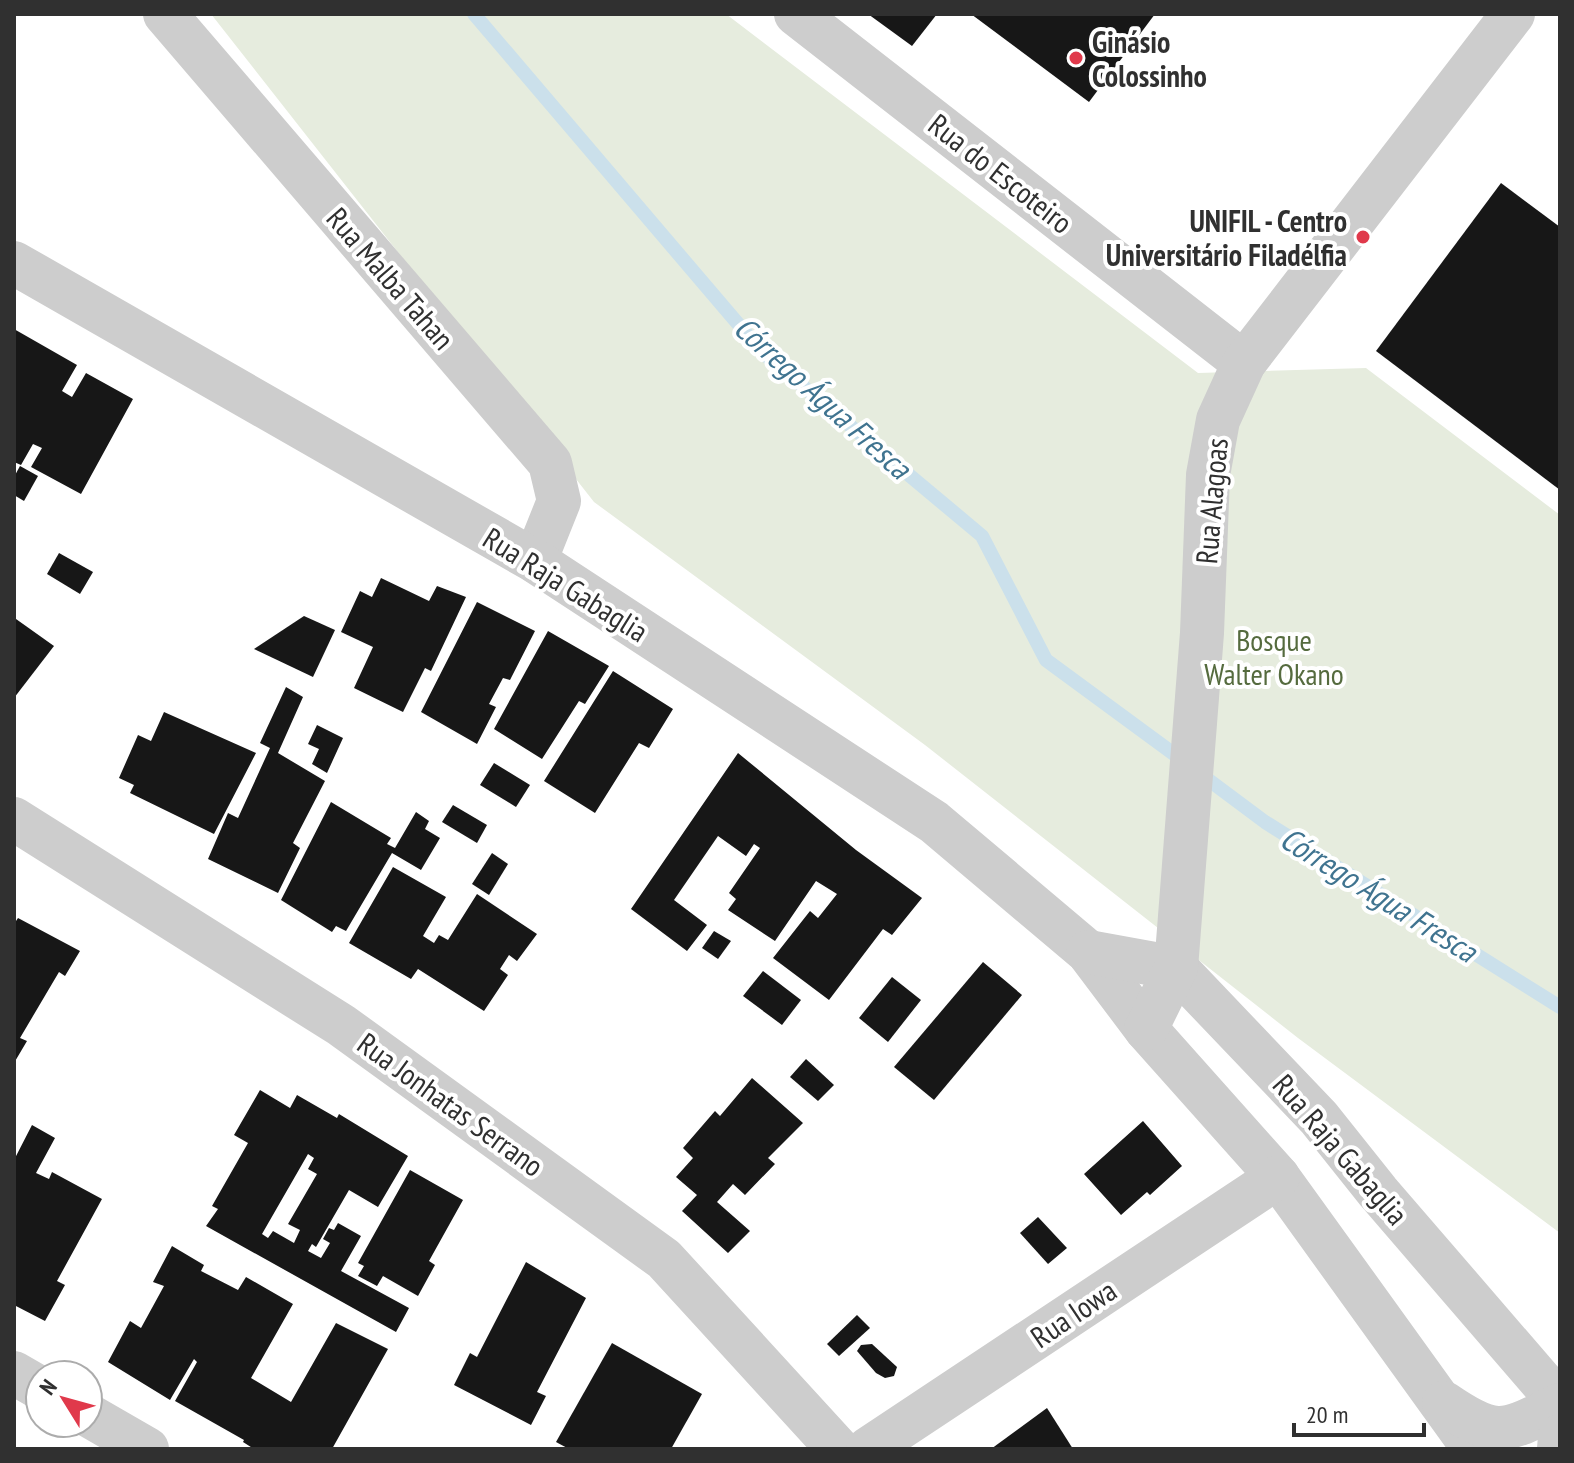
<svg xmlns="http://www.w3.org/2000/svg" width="1574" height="1463" viewBox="0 0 1574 1463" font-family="'PT Sans Narrow',sans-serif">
<rect width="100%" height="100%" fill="#fff"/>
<path fill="#e6ecde" d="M211,14H726L1198,373L1366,368L1560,515V1233L1298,1038L925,745L594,502Z"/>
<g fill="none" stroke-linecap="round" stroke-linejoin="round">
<g stroke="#cbe0eb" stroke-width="14">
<path d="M474,14L762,352L982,536L1046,660L1182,760"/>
<path d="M1202,775L1265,822L1560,1007"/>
</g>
</g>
<g fill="#171717" fill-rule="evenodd">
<path d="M868,14H937L912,46Z"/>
<path d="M971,14H1155L1089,102Z"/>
<path d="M1501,183L1560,227V490L1376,351Z"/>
<path d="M14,329L77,365L62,391L72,397L86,373L133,399L81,494L31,467L42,448L33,444L21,465L14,462Z"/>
<path d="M20,466L38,476L24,501L14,495V477Z"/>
<path d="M59,553L93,572L80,594L47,574Z"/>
<path d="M381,578L429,601L437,586L466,597L431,671L425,668L403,712L354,688L373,647L341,632L360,591L372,597Z"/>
<path d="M477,602L535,631L510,680L503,678L489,704L496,707L477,744L421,712Z"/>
<path d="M304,616L335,630L313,677L254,649Z"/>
<path d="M16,619L54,646L14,698V622Z"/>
<path d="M548,631L609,666L585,704L579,701L542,759L494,729Z"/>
<path d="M613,671L673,709L649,748L639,743L595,813L544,781Z"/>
<path d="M286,687L303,697L278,753L325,781L293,843L300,848L278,893L208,859L228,813L238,818L270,748L260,743Z"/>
<path d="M164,712L256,753L214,834L130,793L134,785L119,778L138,735L151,741Z"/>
<path d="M317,725L343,738L327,773L312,764L319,749L308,744Z"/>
<path d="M738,753L856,850L922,898L892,935L883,929L829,1000L773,958L810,911L818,918L837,894L816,881L775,941L728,910L736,899L729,893L760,848L754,844L746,856L718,836L674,900L707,925L687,951L631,909Z"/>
<path d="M494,763L530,785L516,807L480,785Z"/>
<path d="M331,802L391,838L387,844L395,848L416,812L429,821L425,829L440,838L421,870L392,853L346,931L336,926L332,932L281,900Z"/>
<path d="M453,805L487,825L477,843L442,822Z"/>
<path d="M492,853L508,864L489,895L472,884Z"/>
<path d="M393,867L446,897L423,936L434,943L439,935L448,940L477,894L537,934L517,961L509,955L500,969L508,975L484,1011L418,969L411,979L349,943Z"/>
<path d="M18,918L80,951L65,976L59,972L20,1038L27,1041L14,1063V924Z"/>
<path d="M714,931L731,941L718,959L702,948Z"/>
<path d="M983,962L1022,995L934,1100L894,1067Z"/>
<path d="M763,971L801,1000L782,1025L743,996Z"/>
<path d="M892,977L921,1000L888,1042L859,1018Z"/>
<path d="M806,1059L834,1085L818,1101L790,1077Z"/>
<path d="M752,1078L803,1123L768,1158L775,1164L745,1195L733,1184L717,1202L750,1231L728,1253L682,1211L697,1195L676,1177L693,1158L683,1148L715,1111L720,1116Z"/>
<path d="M260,1090L290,1108L297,1095L337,1118L339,1114L408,1156L378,1207L349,1190L316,1247L312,1244L308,1251L321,1258L330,1243L323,1239L329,1228L334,1230L338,1223L361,1236L341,1271L409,1308L396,1332L206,1226L218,1209L212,1206L248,1143L234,1135ZM308,1154L314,1158L308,1169L317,1174L288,1224L300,1230L294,1243L273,1231L268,1238L262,1234Z"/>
<path d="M1143,1121L1182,1166L1150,1195L1147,1192L1121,1215L1084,1174Z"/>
<path d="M32,1125L55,1138L36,1173L49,1179L52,1172L102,1199L57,1281L65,1285L45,1321L14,1305V1160Z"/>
<path d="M410,1170L463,1200L429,1261L435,1265L418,1296L383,1276L377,1286L358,1276L364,1266L358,1263Z"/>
<path d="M1038,1217L1067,1248L1048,1264L1020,1233Z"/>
<path d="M172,1246L204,1265L201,1271L238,1290L246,1277L293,1304L251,1378L291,1402L336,1323L388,1349L332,1449H254L243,1442L244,1440L175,1401L197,1362L194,1359L170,1400L108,1362L130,1321L141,1328L164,1286L153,1282Z"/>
<path d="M526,1262L586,1298L537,1392L546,1396L531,1425L454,1385L470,1353L477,1357Z"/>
<path d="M857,1315L870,1328L839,1356L827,1344Z"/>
<path d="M612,1343L702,1394L671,1449H569L556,1442Z"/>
<path d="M872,1344L897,1367L894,1376L885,1378L876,1373L857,1351L861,1345Z"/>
<path d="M1047,1408L1073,1449H991Z"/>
</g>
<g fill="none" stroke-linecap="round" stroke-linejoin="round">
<g stroke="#cdcdcd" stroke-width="44">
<path d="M165,14L550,463L559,501L535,561"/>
<path d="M796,14L1244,363"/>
<path d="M14,263L535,561L934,822L1088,952L1146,1029L1278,1177L1474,1449"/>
<path d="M14,819L341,1025L664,1259L838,1449"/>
<path d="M1088,952L1176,968L1319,1118L1378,1192L1560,1403"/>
<path d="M1146,1029L1176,968L1202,633L1208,475L1218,420L1244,363L1513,14"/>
<path d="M14,1373L40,1388"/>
<path d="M1444,1403C1498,1440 1504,1432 1560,1405"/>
<path d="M88,1415L147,1449"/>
<path d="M868,1449L1278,1177"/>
<path d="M1559,1449L1560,1436"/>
</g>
</g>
<g fill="#e0394b" stroke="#fff" stroke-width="3">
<circle cx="1076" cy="58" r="8"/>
<circle cx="1363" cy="237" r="8"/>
</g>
<g text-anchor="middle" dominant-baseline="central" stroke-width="8" stroke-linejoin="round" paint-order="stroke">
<g font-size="30" font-weight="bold" fill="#303030" stroke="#fff" text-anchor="start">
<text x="1092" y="41">Ginásio<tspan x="1092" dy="34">Colossinho</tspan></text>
<text x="1347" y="220" text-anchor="end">UNIFIL - Centro<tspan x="1347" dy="34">Universitário Filadélfia</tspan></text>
</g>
<g font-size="30" fill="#303030" stroke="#fff">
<text transform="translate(1001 173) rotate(38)">Rua do Escoteiro</text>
<text transform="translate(391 278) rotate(49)">Rua Malba Tahan</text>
<text transform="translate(1211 501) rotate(-85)">Rua Alagoas</text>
<text transform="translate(566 584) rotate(32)">Rua Raja Gabaglia</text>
<text transform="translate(451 1104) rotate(36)">Rua Jonhatas Serrano</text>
<text transform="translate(1341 1149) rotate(49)">Rua Raja Gabaglia</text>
<text transform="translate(1073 1313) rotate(-34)">Rua Iowa</text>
</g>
<g font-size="30" fill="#556b3e" stroke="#fff">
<text x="1274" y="639">Bosque<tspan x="1274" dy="34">Walter Okano</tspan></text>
</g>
<g font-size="32" font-style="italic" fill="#407490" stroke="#fff">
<text transform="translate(823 397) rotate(42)">Córrego Água Fresca</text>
<text transform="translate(1379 894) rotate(32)">Córrego Água Fresca</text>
</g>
</g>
<rect width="1574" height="1463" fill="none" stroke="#303030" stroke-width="32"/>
<g transform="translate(64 1399) rotate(307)"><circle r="38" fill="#ffffff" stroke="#acacac" stroke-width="2"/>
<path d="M0-6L14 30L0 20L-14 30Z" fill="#e0394b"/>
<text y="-12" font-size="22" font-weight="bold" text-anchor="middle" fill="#303030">N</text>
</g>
<path d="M1294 1423v12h130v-12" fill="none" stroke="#303030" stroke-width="4"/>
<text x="1306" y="1423" font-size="24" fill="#303030" stroke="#ffffff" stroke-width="6" paint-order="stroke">20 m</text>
</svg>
